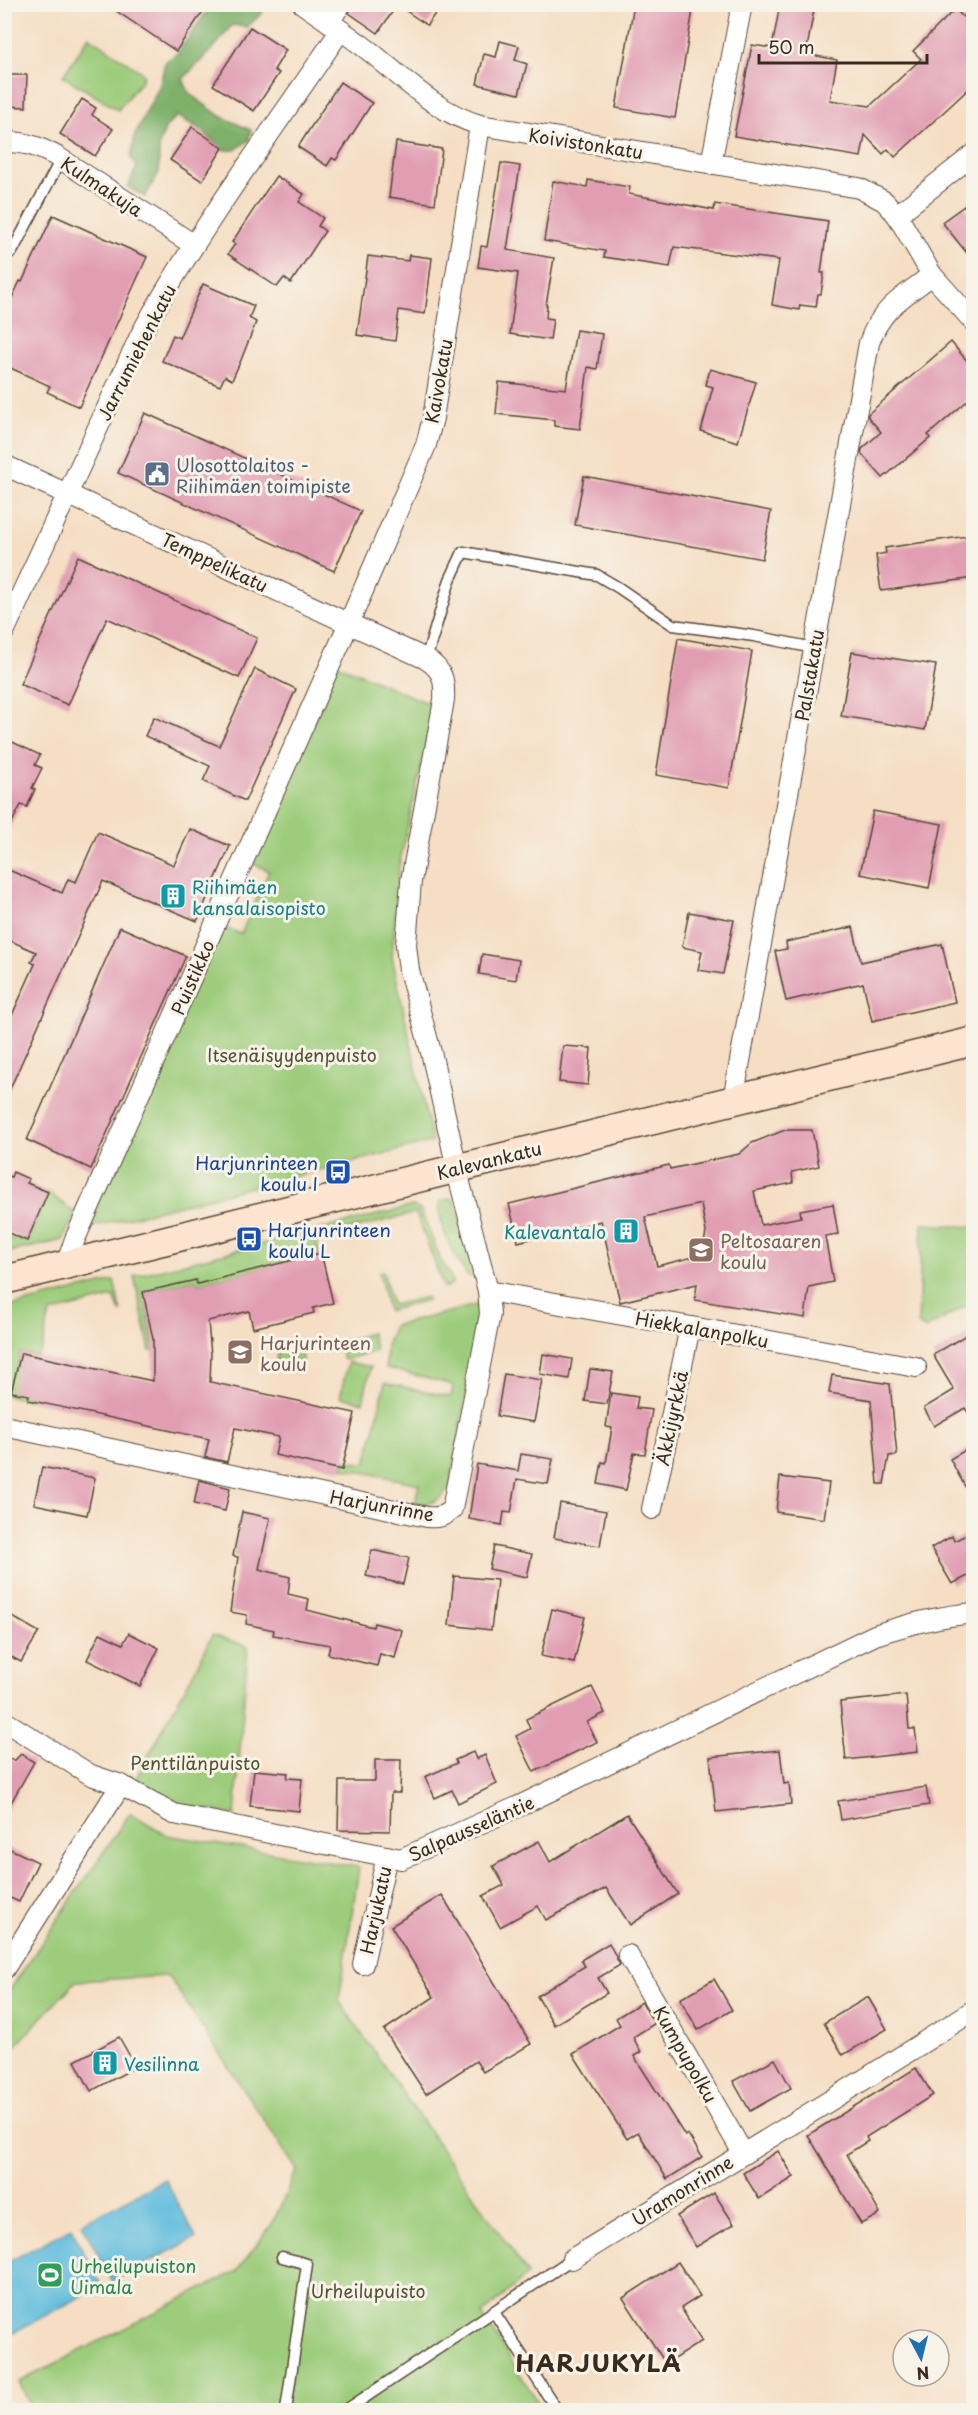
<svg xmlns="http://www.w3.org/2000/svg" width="978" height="2415" viewBox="0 0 978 2415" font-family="'Playpen Sans',sans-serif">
<rect width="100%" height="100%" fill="#f7f3e8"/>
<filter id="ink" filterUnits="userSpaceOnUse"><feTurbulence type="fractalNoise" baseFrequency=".0167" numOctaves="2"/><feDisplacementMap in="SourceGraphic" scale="12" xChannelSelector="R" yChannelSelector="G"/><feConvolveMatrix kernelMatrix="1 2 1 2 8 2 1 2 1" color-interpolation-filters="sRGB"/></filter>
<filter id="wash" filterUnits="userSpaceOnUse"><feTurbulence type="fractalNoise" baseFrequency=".008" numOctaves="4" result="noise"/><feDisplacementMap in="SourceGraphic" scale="24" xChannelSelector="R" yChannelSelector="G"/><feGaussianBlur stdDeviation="1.35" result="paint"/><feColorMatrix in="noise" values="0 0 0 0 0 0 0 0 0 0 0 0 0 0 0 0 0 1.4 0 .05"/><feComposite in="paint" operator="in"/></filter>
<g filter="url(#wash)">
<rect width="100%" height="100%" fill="#f5dec4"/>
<g fill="#9dcc7b" stroke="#6c7b4c" stroke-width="1.5">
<path d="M89,36L144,74L142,80L118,110L63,76Z"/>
<path d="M337,664L434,706L399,866L392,957L432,1142L84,1229L220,926L241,934L269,871L249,862Z"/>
<path d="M48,1192L75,1213L63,1240L5,1253L4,1237L27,1241Z"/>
<path d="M451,1198L455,1202L475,1274L473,1277L467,1275C455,1257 436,1224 440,1202Z"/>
<path d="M413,1206L421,1211L441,1260L453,1281L450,1286L444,1288L416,1213L316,1238L319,1254L197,1284L196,1280L144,1292L154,1351H150L134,1276Z"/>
<path d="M922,1224L974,1227L973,1302L925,1329L918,1325Z"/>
<path d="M383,1271L392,1305L427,1297L428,1300L388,1311L379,1272Z"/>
<path d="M114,1281L121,1311L120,1312L114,1297L50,1313L42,1348L37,1356L20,1353L17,1368L34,1372L28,1400L5,1395L7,1380L4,1379V1308Z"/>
<path d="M476,1305L482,1309L449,1487C441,1501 431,1505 415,1503L419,1484L343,1468L345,1460L366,1464L385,1383L451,1397L453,1385L386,1368V1346L394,1326Z"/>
<path d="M371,1333L376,1351L343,1360L339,1342Z"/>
<path d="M277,1354L302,1356L301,1372L275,1369Z"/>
<path d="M348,1362L371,1367L363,1402L340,1397Z"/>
<path d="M212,1635L248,1646L235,1815L176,1804L135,1780L198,1664Z"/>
<path d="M130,1813L167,1835L359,1867L339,2001L528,2274L482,2315L543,2410H32L19,2382L237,2271L272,2224L297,2170L168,1976L76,1981L5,2057V1997Z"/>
</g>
<path fill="#7eb06b" stroke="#5c6d44" stroke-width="1.5" d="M211,5H261L263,12L247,27L232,25L217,44L183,79L189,93L220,116L251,130L249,140L235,150H224L199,128L177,116L166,127L159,145V172L145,197L128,187L137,166L131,159L135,134L160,85L165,62L178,53Z"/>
<g fill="#5fbcdd" stroke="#4d737e" stroke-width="1.5">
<path d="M165,2179L196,2238L112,2281L82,2223Z"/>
<path d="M71,2228L101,2286L5,2337V2264Z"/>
</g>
<g id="blocks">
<g fill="#e19eb3" fill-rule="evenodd">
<path d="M106,4H208L176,51Z"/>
<path d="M353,4H442L427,25L397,5L378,33L349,13Z"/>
<path d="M634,4H694L675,118L616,108Z"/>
<path d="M780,4H815L806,54L837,60L830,100L870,106L921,59L913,51L955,9L963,17L974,7V84L895,157L888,149L883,154L865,135L861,157L734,136L752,45L772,48Z"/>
<path d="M250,27L286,50L274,70L279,73L254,111L213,85Z"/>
<path d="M500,41L519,46L515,60L527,64L519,94L477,84L484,54L496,57Z"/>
<path d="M4,75H27L26,107L4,106Z"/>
<path d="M340,82L372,103L336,160L332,158L327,166L298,147Z"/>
<path d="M82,99L96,108L92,115L113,129L95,156L60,134Z"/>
<path d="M192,127L223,148L202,181L170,160Z"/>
<path d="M396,142L442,149L435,204L389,197Z"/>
<path d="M501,163L520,166L507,250L554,258L546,305H547L546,318L553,319L550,340L510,334L518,273L478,267L481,246L487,247Z"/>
<path d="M276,176L304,194L299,202L323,218L318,226L325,231L291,283L284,278L277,287L228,254L235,244L232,242Z"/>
<path d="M588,180L630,187L629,194L714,210L715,204L828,221L821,273H824L821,294H818L816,307L800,305L799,310L772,305L779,260L674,247L670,267L604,257L605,251L544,241L553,181L587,187Z"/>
<path d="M964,206L974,218V262L942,222Z"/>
<path d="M53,215L147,257L79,407L47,392L50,386L4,365V315L20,281L22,282Z"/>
<path d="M409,255L432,258L425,314L399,310L395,341L357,335L368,256L408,261Z"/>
<path d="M203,284L254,306L249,318L256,322L241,360L232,380L225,376L220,386L162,361L173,335L179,338Z"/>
<path d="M576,330L602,334L597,369L588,367L580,429L554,426V420L496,414L499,382L566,389Z"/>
<path d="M951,342L974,369V395L928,435L930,438L883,478L861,453L862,449L881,432L868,417V414Z"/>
<path d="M710,369L756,382L738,442L701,431L713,387L706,385Z"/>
<path d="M145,413L361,511L334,571L118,473Z"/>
<path d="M584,476L771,511L762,559L575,525Z"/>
<path d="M974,535V578L881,591L876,555L886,553L885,548Z"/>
<path d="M78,556L257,638L239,678L107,618L68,705L20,684Z"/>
<path d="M678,638L752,651L729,788L656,775Z"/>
<path d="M852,652L936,665L925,730L841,716Z"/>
<path d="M255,669L296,689L245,801L203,781L210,766L145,736L154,717L219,746Z"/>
<path d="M4,738L40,755L35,765L42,768L32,788L35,789L27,807L21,805L4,838Z"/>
<path d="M873,811L942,824L929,888L860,874Z"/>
<path d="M190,829L230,846L197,921L103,881L4,1102V1033L35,964L31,962L36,952L4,938V868L62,893L68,879L76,882L98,832L174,865Z"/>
<path d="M689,912L734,920L723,974L698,970L702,951L682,947Z"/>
<path d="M120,927L186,956L91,1169L27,1140Z"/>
<path d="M853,927L861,962L942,944L955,1002L872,1021L863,983L786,1001L775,951L787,949L786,942Z"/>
<path d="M482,954L519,960L516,980L479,974Z"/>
<path d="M563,1046L591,1048L588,1085L559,1082Z"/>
<path d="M785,1130H812L819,1166L792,1172L793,1183L754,1191L761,1225L801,1217L800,1210L833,1204L838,1234L825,1236L833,1282L809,1287L805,1318L695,1300L697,1284L620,1302L601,1221L518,1242L509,1204L669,1165L670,1169L739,1154L752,1143ZM701,1204L706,1232L702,1255L657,1266L645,1217Z"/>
<path d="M13,1172L29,1179L27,1183L48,1192L27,1241L4,1231V1174L11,1177Z"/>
<path d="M321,1253L333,1303L313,1308L314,1313L253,1328L249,1311L208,1321L211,1355L210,1382L355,1413L342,1470L275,1455L279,1437L235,1428L227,1462L205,1457L209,1439L28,1400L29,1395L11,1392L21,1353L153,1381V1339L143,1292L196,1280L197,1284Z"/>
<path d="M974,1330V1422L965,1408L934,1426L924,1408L954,1390L933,1355Z"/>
<path d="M543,1354L572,1359L569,1379L540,1374Z"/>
<path d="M590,1369L613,1372L607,1404L585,1401Z"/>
<path d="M504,1374L542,1380L534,1422L497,1416Z"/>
<path d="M832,1375L890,1384L897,1455L889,1456L884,1484H878L871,1400L829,1393Z"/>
<path d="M611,1393L638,1397L636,1408L652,1410L645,1454L634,1453L626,1490L598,1484L602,1462L606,1463L612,1428L606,1427Z"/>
<path d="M974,1445V1503L950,1459Z"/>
<path d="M521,1454L553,1459L548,1484L517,1479L511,1513L504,1512L502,1525L469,1519L477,1464L518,1471Z"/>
<path d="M42,1467L95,1478L87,1515L34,1504Z"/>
<path d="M780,1477L829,1483L824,1519L776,1512Z"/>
<path d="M199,1480L230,1488L225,1511L194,1504Z"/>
<path d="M560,1503L606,1511L600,1546L554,1538Z"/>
<path d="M242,1512L270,1518L259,1569L290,1577L288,1594L309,1599L307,1610L373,1627L374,1623L402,1630L395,1658L380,1654L377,1666L328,1654L330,1645L273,1635L274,1630L246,1624L247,1615L230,1612L238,1557L233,1556Z"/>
<path d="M974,1531V1573L952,1584L931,1548L952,1536L954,1541Z"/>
<path d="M494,1546L532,1554L527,1577L489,1569Z"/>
<path d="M372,1550L409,1558L403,1584L366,1576Z"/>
<path d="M454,1576L497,1580L491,1630L449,1625Z"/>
<path d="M552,1609L585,1617L574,1663L541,1656Z"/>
<path d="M4,1612L39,1632L21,1662L4,1653Z"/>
<path d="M100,1633L123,1644L129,1633L159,1648L140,1686L87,1660Z"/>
<path d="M592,1687L605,1713L587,1722L597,1742L534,1772L516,1736L530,1729L526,1719Z"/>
<path d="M906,1695L909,1729H915L918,1752L846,1760L840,1702Z"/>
<path d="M780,1750L784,1784L789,1783L791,1804L716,1812L710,1757Z"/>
<path d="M473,1752L476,1759L485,1755L497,1784L458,1803L452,1790L435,1798L425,1777L457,1763L455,1760Z"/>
<path d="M21,1754L34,1762L4,1815V1756L14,1761Z"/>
<path d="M375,1760H401L400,1793H391L390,1831L338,1830L339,1781H375Z"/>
<path d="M254,1770L288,1773L287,1778L302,1779L299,1811L250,1806Z"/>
<path d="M926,1787L929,1805L841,1820L838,1801Z"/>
<path d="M627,1814L678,1894L630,1925L606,1888L546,1920L538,1906L500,1927L483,1896L504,1885L493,1866L539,1841L550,1862Z"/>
<path d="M4,1846L38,1862L19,1902L4,1895Z"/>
<path d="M442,1895L531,2044L483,2072L476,2061L426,2094L384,2030L434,1997L391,1926Z"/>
<path d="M609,1943L620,1965L598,1978L607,1993L554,2025L537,1996L585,1966L581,1960Z"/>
<path d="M714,1979L732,2010L698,2030L680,1999Z"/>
<path d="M868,1997L887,2029L843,2055L824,2023Z"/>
<path d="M642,2002L654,2024L633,2037L641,2052L634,2056L685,2136L688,2134L702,2157L667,2179L638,2132L627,2139L573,2054L620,2025L616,2018Z"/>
<path d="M119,2037L136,2067L91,2091L75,2061Z"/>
<path d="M775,2059L791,2088L750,2111L733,2081Z"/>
<path d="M916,2068L933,2095L866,2137L868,2141L847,2154L880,2214L861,2224L808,2135Z"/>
<path d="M778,2151L794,2177L759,2199L743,2173Z"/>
<path d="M714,2193L734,2224L696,2247L677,2216Z"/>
<path d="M678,2262L700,2296L681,2308L702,2341L666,2364L623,2298Z"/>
</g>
</g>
</g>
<g filter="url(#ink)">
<use href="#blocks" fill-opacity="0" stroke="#574537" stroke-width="1.5"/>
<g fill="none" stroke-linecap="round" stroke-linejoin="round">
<defs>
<g id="lane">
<path d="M4,249L12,252L61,159"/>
<path d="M426,659L450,580L463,552L597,575L619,588L673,625L754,636L814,648"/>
<path d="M282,2257L307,2264L286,2410"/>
<path d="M494,2312L557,2410"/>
<path d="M346,2410L572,2259"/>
</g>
<g id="street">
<path d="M303,4C326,20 350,36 372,53C406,81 438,113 480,125L859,188L884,201L897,215L932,275L974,322"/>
<path d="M329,22L341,4"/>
<path d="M4,142C24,141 39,147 56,156L194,245"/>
<path d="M711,164L742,4"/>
<path d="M897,215L974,154"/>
<path d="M4,465L426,659C443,670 445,680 444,700L411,881L406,945L409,970L432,1056L461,1187L488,1291L490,1314L452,1509C444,1517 438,1518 427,1517L4,1426"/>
<path d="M4,632L141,334C199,228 273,131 340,31"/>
<path d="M733,1100L869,343C881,308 903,297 932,275"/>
<path d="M66,1265L75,1239L349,623L426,445L433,418L480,125"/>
<path d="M488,1291L916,1367"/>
<path d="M652,1509L690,1327"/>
<path d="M4,1721L91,1775L121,1785L174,1814L401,1859L517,1807L875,1635C908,1624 939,1616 974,1613"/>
<path d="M628,1955L743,2153"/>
<path d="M363,1964L387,1856"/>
<path d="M4,1969L121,1785"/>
<path d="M572,2259C706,2176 841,2096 974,2010"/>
</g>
<path id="secondary" d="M4,1280L974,1041"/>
</defs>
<use href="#lane" stroke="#574537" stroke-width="13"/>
<use href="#street" stroke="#574537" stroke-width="22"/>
<use href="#secondary" stroke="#574537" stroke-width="31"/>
<use href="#lane" stroke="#fff" stroke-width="10"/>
<use href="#street" stroke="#fff" stroke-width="20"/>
<use href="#secondary" stroke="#fde4d1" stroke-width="28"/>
</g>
</g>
<defs>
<symbol id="civic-square" viewBox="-11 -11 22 22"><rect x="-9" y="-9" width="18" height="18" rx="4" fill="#5c6f8a" stroke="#f7f3e8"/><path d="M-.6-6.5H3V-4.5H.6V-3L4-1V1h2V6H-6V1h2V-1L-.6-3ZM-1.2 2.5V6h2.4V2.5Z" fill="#fff"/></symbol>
<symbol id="building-square" viewBox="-11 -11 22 22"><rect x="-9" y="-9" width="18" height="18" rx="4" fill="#0f9aa8" stroke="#f7f3e8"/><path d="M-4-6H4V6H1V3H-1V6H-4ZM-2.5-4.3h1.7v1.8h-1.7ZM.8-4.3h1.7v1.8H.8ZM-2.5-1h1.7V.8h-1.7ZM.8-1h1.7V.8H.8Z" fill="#fff"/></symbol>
<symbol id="bus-square" viewBox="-11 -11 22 22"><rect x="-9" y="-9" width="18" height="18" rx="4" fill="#1a4fb4" stroke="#f7f3e8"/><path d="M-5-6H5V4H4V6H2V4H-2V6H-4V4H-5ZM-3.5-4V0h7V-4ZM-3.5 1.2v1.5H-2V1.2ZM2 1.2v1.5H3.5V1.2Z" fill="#fff"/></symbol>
<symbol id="school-square" viewBox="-11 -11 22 22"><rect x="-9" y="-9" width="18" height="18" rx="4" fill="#8d6e63" stroke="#f7f3e8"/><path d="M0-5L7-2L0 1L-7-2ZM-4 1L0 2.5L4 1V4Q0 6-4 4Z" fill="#fff"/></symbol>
<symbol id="stadium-square" viewBox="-11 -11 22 22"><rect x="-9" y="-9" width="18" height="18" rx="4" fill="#2e9e5b" stroke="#f7f3e8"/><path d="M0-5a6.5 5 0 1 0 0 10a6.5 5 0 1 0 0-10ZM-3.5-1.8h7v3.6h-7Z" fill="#fff"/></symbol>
</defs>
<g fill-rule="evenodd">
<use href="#civic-square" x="142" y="459" width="30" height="30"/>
<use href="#building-square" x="158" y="881" width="30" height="30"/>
<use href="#bus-square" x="323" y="1157" width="30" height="30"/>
<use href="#building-square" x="611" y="1216" width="30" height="30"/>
<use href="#bus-square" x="234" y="1224" width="30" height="30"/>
<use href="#school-square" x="686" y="1235" width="30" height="30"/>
<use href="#school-square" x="225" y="1337" width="30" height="30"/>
<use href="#building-square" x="90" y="2048" width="30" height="30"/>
<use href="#stadium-square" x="35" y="2260" width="30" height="30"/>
</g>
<g text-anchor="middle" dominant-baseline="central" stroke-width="6" stroke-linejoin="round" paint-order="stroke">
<g font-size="18" fill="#3b2a1e" stroke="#f7f3e8">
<text transform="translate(586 143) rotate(9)">Koivistonkatu</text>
<text transform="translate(102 186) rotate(33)">Kulmakuja</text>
<text transform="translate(136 352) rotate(-63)">Jarrumiehenkatu</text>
<text transform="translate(438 381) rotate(-80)">Kaivokatu</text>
<text transform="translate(215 562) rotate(25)">Temppelikatu</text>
<text transform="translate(809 675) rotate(-80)">Palstakatu</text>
<text transform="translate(192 977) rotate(-66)">Puistikko</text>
<text transform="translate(489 1160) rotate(-14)">Kalevankatu</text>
<text transform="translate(702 1329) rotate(10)">Hiekkalanpolku</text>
<text transform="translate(671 1418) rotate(-78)">Äkkijyrkkä</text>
<text transform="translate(382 1505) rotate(10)">Harjunrinne</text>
<text transform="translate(471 1828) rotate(-24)">Salpausseläntie</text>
<text transform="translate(375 1910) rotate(-78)">Harjukatu</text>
<text transform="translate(686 2054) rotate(60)">Kumpupolku</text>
<text transform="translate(682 2190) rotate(-32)">Uramonrinne</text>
</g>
<g font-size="18" fill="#4e5e75" stroke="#f7f3e8" text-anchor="start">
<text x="176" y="464">Ulosottolaitos -<tspan x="176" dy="21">Riihimäen toimipiste</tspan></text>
</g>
<g font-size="18" fill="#0d838f" stroke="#f7f3e8" text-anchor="start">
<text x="192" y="886">Riihimäen<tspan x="192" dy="21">kansalaisopisto</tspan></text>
<text x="606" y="1231" text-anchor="end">Kalevantalo</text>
<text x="124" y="2063">Vesilinna</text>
</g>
<g font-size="18" fill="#545235" stroke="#f7f3e8">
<text x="292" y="1054">Itsenäisyydenpuisto</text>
<text x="195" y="1762">Penttilänpuisto</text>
<text x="368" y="2290">Urheilupuisto</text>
</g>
<g font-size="18" fill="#164399" stroke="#f7f3e8" text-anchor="end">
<text x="318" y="1162">Harjunrinteen<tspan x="318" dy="21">koulu I</tspan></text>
<text x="268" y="1229" text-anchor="start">Harjunrinteen<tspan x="268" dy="21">koulu L</tspan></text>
</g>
<g font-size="18" fill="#785e54" stroke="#f7f3e8" text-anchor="start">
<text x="720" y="1240">Peltosaaren<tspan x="720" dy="21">koulu</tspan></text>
<text x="260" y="1342">Harjurinteen<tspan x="260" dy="21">koulu</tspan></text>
</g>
<g font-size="18" fill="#27864d" stroke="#f7f3e8" text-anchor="start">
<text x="70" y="2265">Urheilupuiston<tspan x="70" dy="21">Uimala</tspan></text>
</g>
<g font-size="24" font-weight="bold" letter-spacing="1.5" fill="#3b2a1e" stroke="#f7f3e8">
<text x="599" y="2362">HARJUKYLÄ</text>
</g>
</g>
<rect width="978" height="2415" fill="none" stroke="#f7f3e8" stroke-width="24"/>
<g transform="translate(921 2358) rotate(173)"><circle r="28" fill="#f7f3e8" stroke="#aca397" stroke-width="1.5"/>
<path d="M0-4.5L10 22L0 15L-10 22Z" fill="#1f6fb2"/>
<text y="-9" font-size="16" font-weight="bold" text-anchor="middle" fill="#3b2a1e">N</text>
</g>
<path d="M759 54v9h168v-9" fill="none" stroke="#3b2a1e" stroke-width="3"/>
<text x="768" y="54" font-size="18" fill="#3b2a1e" stroke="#f7f3e8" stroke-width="4.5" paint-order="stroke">50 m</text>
</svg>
